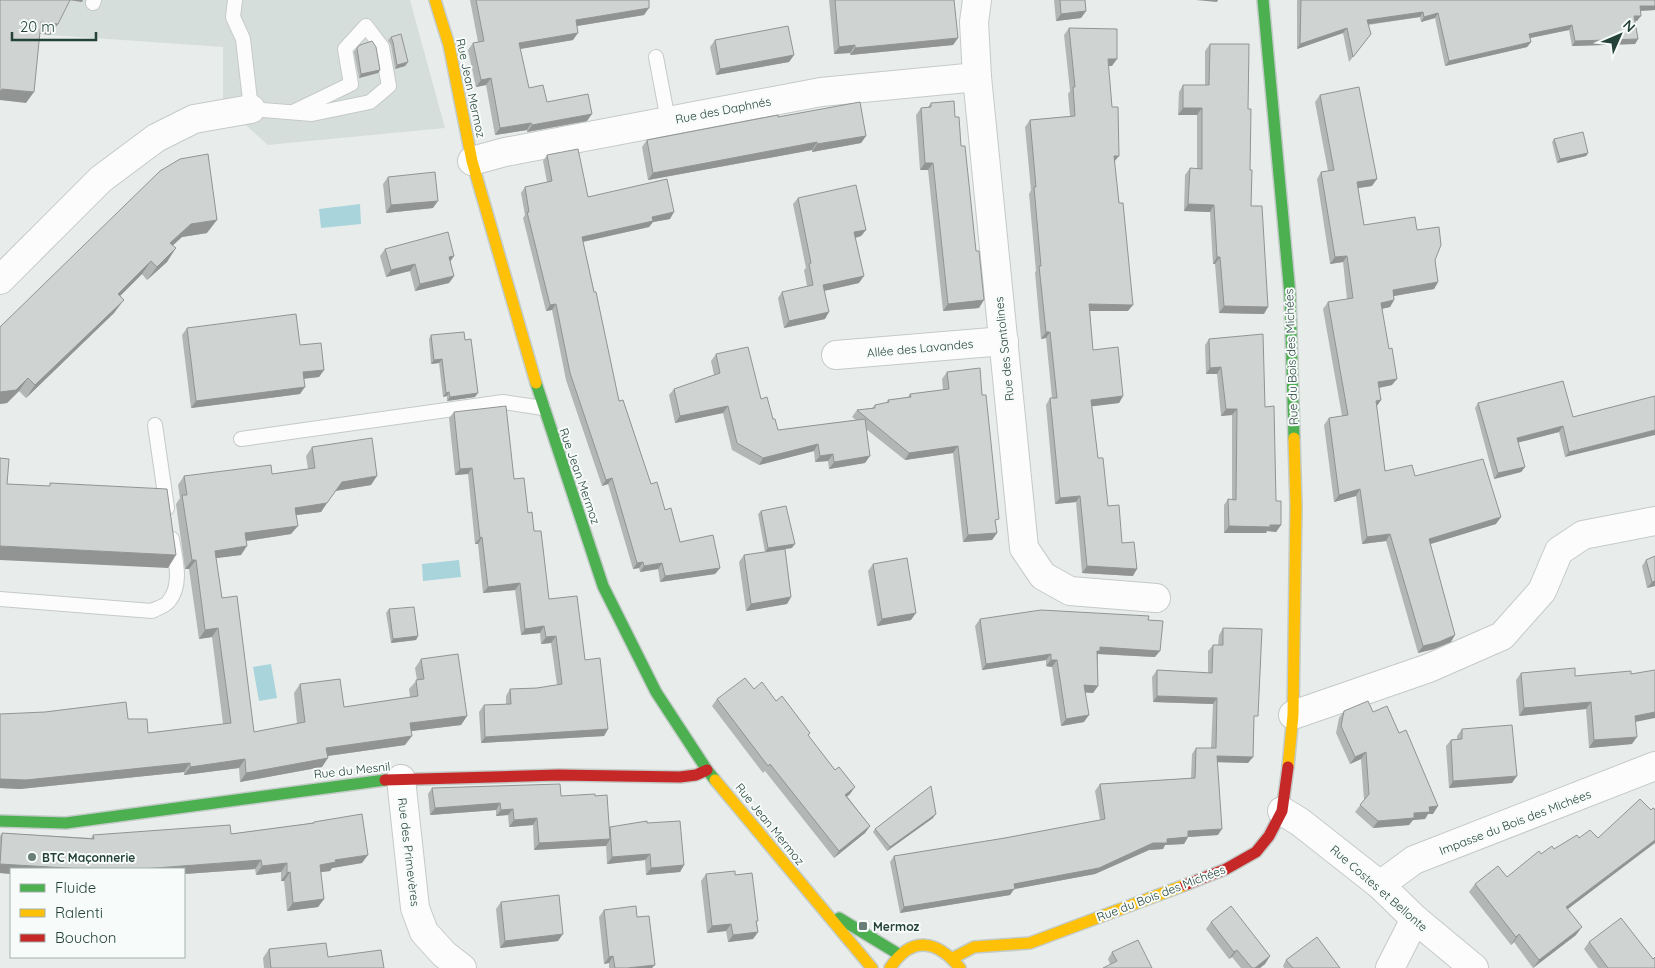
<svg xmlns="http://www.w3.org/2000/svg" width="1655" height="968" viewBox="0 0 1655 968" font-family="Quicksand,sans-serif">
<rect width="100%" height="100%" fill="#e8edeb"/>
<path fill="#d6dedb" d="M0,0H410L445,128L268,145L223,105V47L50,35Z"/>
<g fill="#a9d4db">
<path d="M360,204L361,224L321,228L319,209Z"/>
<path d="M459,560L461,577L423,581L422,564Z"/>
<path d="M271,664L277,698L259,701L253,667Z"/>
</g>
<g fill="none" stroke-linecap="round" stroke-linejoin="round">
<defs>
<g id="lane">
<path d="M235,0L233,17L243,39L251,109L312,114L370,102L389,86L382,47L366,26L345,49L351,84L293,112"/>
<path d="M93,3L94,0"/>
<path d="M656,57L668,120"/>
<path d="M155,425L167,508"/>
<path d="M241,439L503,402L543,408"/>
<path d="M0,599L152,611C157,608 166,606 169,601C183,584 175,558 172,539"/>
</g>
<g id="street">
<path d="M977,0L974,22L977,77L1024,548L1043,576L1070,591L1156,598"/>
<path d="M472,161L505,152L821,92L977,77"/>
<path d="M0,280L101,179L156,138L194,119L251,109"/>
<path d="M836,355L1004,341"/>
<path d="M1293,715L1429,668L1502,636L1542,591L1559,551L1583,535L1655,521"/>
<path d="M401,779L415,908L424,932L444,954L462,968"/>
<path d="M1282,811L1300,822L1380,885L1415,919L1474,968"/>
<path d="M1380,885L1414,860L1655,766"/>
<path d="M1390,968L1415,919"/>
</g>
<g id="fast">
<path d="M1263,0L1290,295L1294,438"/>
<path d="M536,383L603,586L656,692L707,770L715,780"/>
<path d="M0,821L66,823L385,780"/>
<path d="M839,918L900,955"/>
</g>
<g id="slow">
<path d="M435,0L449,45L472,161L536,383"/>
<path d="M1288,767L1293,715L1296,506L1294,438"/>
<path d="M715,780L872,968"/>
<path d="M953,958L974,947L1030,943L1185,885"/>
<path d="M890,968C912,935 937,940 960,968"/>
</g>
<g id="jam">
<path d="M385,780L558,775L680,777L696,775L707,770"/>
<path d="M1185,885L1226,869L1256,852L1269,836L1282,811L1288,767"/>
</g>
</defs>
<use href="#lane" stroke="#c5cac8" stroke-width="16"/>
<use href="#street" stroke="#c5cac8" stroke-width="30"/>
<use href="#fast" stroke="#c3cbc8" stroke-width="14"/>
<use href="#slow" stroke="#c3cbc8" stroke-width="14"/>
<use href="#jam" stroke="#c3cbc8" stroke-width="14"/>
<use href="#lane" stroke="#fcfcfc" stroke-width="14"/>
<use href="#street" stroke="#fcfcfc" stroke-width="28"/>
<use href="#fast" stroke="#4caf50" stroke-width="11"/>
<use href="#slow" stroke="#ffc107" stroke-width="11"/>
<use href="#jam" stroke="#c62828" stroke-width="11"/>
</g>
<g fill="#b2b6b5">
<path d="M470,0H649L644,15L577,26L573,40L520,49L529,88L547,102L587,121L527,132V130L495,135L486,85L476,87L468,50L473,43L478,42Z"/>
<path d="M829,0H954L958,38L953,45L850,55V53L834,54Z"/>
<path d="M1054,0H1085L1086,11L1081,18L1056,21Z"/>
<path d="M1297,0H1655V10L1640,11L1637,21H1635L1638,39L1635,44L1572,46L1569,30L1530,38L1531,42L1527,47L1445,66L1435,18L1421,22L1420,17L1368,25L1371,34L1349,62L1343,33L1297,49Z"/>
<path d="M1069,28L1112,66H1108L1114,162L1128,311H1090L1093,350L1123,396L1119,403L1092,406L1098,458L1108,506L1122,543L1133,576L1082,573L1076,502L1055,504L1046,405L1050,398H1052L1046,338L1041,339L1035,272L1036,271L1029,194L1031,190L1025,127L1030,120L1070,116L1068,94L1070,91L1064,35Z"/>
<path d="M391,37L408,62L405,66L395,69L391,45L388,40Z"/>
<path d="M715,40L794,55L789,62L716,75L710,47Z"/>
<path d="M1210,44L1248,109L1251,206L1264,314L1219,313L1215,264H1213L1210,212L1184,211L1185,175L1190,168L1197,169V115H1178L1179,92L1183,85H1205V51Z"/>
<path d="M357,48L380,70L378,73L359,78L354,52Z"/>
<path d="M1320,95L1372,186L1358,188L1364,225L1417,230L1435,260L1438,282L1434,289L1394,296V300L1390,307L1382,309L1392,385L1379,388L1381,400L1376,407L1385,471L1415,476L1496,524L1430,544L1451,642L1434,649L1418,653L1386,541L1362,544L1356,496L1334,502L1324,425L1329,418L1342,416L1323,309L1328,302L1347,299L1343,262L1330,264L1317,179L1321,172L1328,171L1315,102Z"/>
<path d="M931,103L955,117L961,146L979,308L943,311L928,170H920L916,115L921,108L928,107Z"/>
<path d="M778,117L866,136L861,143L812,152V150L648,180L642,147L647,140Z"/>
<path d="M1554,139L1588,153L1586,156L1557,163L1552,142Z"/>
<path d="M547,155L588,197L670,219L653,222L649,227L583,242L619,401L651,484L665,510L680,542L720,568L715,574L660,582L658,569L640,572L639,568L633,569L608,484L602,486L566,380L552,310L546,311L523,218L525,215L521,193L525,187L547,182L543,161Z"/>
<path d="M180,159L207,233L182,237L173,245L167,262L147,280L142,274L120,296L114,313L26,398L19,391L7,403L0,404V327Z"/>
<path d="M388,177L433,208L386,213L383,184Z"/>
<path d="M798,198L866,230L861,236L856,238L859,283L824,291L825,319L784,328L778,298L782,292L807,286L804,270L806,268L793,204Z"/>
<path d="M385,249L454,256L450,262L454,276L449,283L415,291L410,271L386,277L380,256Z"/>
<path d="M187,328L300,345L324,370L319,377L304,379L300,394L191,408L182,335Z"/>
<path d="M431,335L465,340L475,397L447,401V396L443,397L439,363L431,364L429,339Z"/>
<path d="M1209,339L1265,407L1276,501L1281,525L1276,532L1267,531L1266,533H1224V505L1228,499H1232V415L1221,416L1217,374H1206L1205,345Z"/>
<path d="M716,354L761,399L773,419L778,430L856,420L852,417L857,410L872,408L875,405L886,403L888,400L908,397L910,394L943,390L942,379L947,372L996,524L997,533L992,540L963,542L953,453L905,460L866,429L865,463L829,469L828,461L815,462L814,451L759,465L732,450L723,413L675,423L669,395L674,389L714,375L711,361Z"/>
<path d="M1655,396L1565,457L1559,432L1518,442L1525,467L1521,472L1494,479L1475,408L1478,403L1573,417Z"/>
<path d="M454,412L514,479L528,513L534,531L549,599L585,660L608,729L604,736L481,743L479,712L484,705L506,704V696L510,689L537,688L557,685L551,643L541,644L540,633L521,635L515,590L483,593L478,544H475L468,474L455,475L449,418Z"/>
<path d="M312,447L371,485L335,491L321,512L296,515L291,534L246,541L241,555L216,558L222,598L254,732L297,724L294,693L300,684L344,707L410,697L409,689L417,680L415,668L421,659L467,716L461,725L411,731L405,745L328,756L322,767L240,782L239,768L184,775V772L20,789L0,788V714L128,719L148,733L223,724L212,637L199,639L189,569H185L176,504L180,498L178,485L184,476L272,474L308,469L306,456Z"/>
<path d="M761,511L792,548L785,549L791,597L787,604L746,611L739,562L744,555L765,552L758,514Z"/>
<path d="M1655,556V586L1647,588L1642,566L1646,560Z"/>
<path d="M873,564L911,620L877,626L868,571Z"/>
<path d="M389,609L418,636L416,640L391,643L386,613Z"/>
<path d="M980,619L1148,620L1155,657L1098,654V686L1093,693L1085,692L1084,722L1061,726L1052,667L1046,666V660L982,670L975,626Z"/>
<path d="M1223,628L1254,721L1253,757L1248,763L1217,762L1218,835L1188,837L1184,844L1165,845L1163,849L1149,850L1095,874L1014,889L1010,895L900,913L890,862L894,856L1005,838L1100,820L1095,791L1100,784L1191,778L1192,754L1196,748H1211L1213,704L1153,702L1152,677L1157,670L1208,673V651L1213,645H1218L1219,635Z"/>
<path d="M1521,673L1575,676L1635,722L1632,744L1589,748L1586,709L1519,716L1516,680Z"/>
<path d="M754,689L776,701L810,733L808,736L835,770L850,794L847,796L870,826L865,833L834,858L765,771L763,773L712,706L717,699Z"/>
<path d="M1344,711L1373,712L1433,814H1428L1425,819L1413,820L1409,825L1373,828L1355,812L1364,800L1361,759L1350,764L1336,733L1339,718Z"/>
<path d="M1462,729L1512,783L1449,788L1446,746L1451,740L1457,739V736Z"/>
<path d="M432,788L561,796H595L609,827L647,823L684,865L680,872L646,875L645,860L607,864L606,845L534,850L533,825L509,827L508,815L496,816V810L430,815L428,794Z"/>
<path d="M933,818L887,851L873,832L875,829Z"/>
<path d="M314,822L362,863L332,868L330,871L320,872L324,899L318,907L287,911L284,881H281V872L256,875L255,869L184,874V869H11V874L0,873V836L2,833L91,838L93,835L231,834L312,823Z"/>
<path d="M706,874L735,875L757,923L758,932L753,939L728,942L726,931L707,933L701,881Z"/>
<path d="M1507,877L1568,909L1576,935L1533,968L1514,942L1511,945L1469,892L1475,884Z"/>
<path d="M501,902L558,941L500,948L496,909Z"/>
<path d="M604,910L637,917L652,968H609V963L604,964L599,917Z"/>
<path d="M1211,922L1270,956L1265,964L1260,968H1241L1232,957L1229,959L1206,929Z"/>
<path d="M1589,942L1653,959L1655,968H1598L1584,949Z"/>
<path d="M269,949L328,957L384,968H264L263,958Z"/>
<path d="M1112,952L1152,968L1110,964L1108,959Z"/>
<path d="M1286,960L1340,968H1284L1283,966Z"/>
</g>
<g fill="#919493">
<path d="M68,0H83L82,2Z"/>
<path d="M1196,0H1218L1217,2Z"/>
<path d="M1640,6H1655V10L1637,11Z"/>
<path d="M649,8L644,15L571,27L576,20Z"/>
<path d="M1086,11L1081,18L1056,21L1061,14Z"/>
<path d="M1423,12L1420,17L1363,25L1367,20Z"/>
<path d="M1438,13L1435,18L1421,22L1424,17Z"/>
<path d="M1634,16H1641L1637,21H1631Z"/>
<path d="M41,22L58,24L50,35L34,33Z"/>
<path d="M1572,25L1569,30L1525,39L1529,34Z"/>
<path d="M1347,28L1343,33L1297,49L1300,44Z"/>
<path d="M578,33L573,40L514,50L519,43Z"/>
<path d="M958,38L953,45L850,55L855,48Z"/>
<path d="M1638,39L1635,44L1572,46L1575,41Z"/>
<path d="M1531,42L1527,47L1445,66L1449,61Z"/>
<path d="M855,45L850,53L834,54L839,47Z"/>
<path d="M794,55L789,62L716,75L720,69Z"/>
<path d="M1108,59H1117L1112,66H1103Z"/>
<path d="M408,62L405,66L395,69L397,65Z"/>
<path d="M380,70L378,73L359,78L361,74Z"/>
<path d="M491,78L486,85L476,87L481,80Z"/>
<path d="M2,89L34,92L26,103L0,100V91Z"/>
<path d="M1183,108H1202L1197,115H1178Z"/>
<path d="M592,114L587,121L527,132L532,125Z"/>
<path d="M531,123L527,130L495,135L500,128Z"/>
<path d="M866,136L861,143L812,152L817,144Z"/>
<path d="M817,142L812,150L648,180L653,173Z"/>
<path d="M1588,153L1586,156L1557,163L1560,159Z"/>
<path d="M1114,156H1119L1114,162Z"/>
<path d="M925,163H933L928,170H920Z"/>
<path d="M1377,179L1372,186L1352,189L1357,182Z"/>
<path d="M438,201L433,208L386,213L391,205Z"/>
<path d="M1188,204L1214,205L1210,212L1184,211Z"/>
<path d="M674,212L670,219L653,222L649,227L577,243L582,237L652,217Z"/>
<path d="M217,220L207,233L182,237L161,256L170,243L191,224Z"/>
<path d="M866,230L861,236L850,239L854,232Z"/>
<path d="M176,248L167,262L147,280L157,267Z"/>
<path d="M454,256L449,263V257Z"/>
<path d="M1347,256L1343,262L1330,264L1335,257Z"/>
<path d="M1217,257H1220L1215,264H1213Z"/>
<path d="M151,261L142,274L109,307L118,294Z"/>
<path d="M415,264L410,271L386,277L391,270Z"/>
<path d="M454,276L449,283L415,291L420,284Z"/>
<path d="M864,276L859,283L819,292L823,285Z"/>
<path d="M1438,282L1434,289L1388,297L1393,290Z"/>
<path d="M124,300L114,313L26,398L35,385Z"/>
<path d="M984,300L979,308L943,311L948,304Z"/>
<path d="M1394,300L1390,307L1376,310L1381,303Z"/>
<path d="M556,304L552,310L546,311L550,305Z"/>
<path d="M1089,304L1133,305L1128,311H1084Z"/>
<path d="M1224,306L1268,307L1264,314L1219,313Z"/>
<path d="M829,312L825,319L784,328L789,321Z"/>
<path d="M1046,332H1050L1046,338L1041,339Z"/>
<path d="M442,359L439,363L431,364L434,360Z"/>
<path d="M1221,367L1217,374H1206L1210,368Z"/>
<path d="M324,370L319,377L299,379L303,372Z"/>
<path d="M28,378L19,391L7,403L0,404V392Z"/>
<path d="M1397,379L1392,385L1373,389L1378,382Z"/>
<path d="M305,387L300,394L191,408L196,401Z"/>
<path d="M449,392L447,396L443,397L446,393Z"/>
<path d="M478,393L475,397L447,401L450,397Z"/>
<path d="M1123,396L1119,403L1087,407L1091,400Z"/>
<path d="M1381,400L1376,407V401Z"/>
<path d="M728,406L723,413L675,423L680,416Z"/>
<path d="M1226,409H1237L1232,415L1221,416Z"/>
<path d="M1563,426L1559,432L1513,444L1517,438Z"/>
<path d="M1655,430V435L1565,457L1569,452Z"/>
<path d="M818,444L814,451L759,465L763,458Z"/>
<path d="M958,446L953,453L905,460L909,453Z"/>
<path d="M833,454L828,461L815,462L820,456Z"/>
<path d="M870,456L865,463L829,469L834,462Z"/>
<path d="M1525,467L1521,472L1494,479L1498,473Z"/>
<path d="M472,468L468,474L455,475L460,469Z"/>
<path d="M377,476L371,485L335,491L342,482Z"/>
<path d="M612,478L608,484L602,486L606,480Z"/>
<path d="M1360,489L1356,496L1334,502L1339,495Z"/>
<path d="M1080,496L1076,502L1055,504L1060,498Z"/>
<path d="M327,503L321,512L289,516L295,508Z"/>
<path d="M1501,517L1496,524L1424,546L1429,539Z"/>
<path d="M1270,525H1281L1276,532L1267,531L1266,533H1224L1229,526Z"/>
<path d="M298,526L291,534L239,542L245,533Z"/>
<path d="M997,533L992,540L963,542L968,535Z"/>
<path d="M1390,534L1386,541L1362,544L1367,537Z"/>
<path d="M482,537L478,544H475L480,538Z"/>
<path d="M795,544L792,548L765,552L768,548Z"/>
<path d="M0,546L176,555L168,568L0,560Z"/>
<path d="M247,546L241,555L209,559L215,551Z"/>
<path d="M192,560H196L189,569H185Z"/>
<path d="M643,562L639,568L633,569L637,563Z"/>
<path d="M662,563L658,569L640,572L644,566Z"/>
<path d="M1087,566L1137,569L1133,576L1082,573Z"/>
<path d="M720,568L715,574L660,582L665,576Z"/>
<path d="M1655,581V586L1647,588L1652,582Z"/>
<path d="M520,583L515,590L483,593L488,587Z"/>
<path d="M791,597L787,604L746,611L751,604Z"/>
<path d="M916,613L911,620L877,626L882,619Z"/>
<path d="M544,626L540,633L521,635L525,629Z"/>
<path d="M218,628L212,637L199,639L205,630Z"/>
<path d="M1455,635L1451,642L1434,649L1418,653L1423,646Z"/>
<path d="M418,636L416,640L391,643L393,639Z"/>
<path d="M556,636L551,643L541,644L546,637Z"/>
<path d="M1100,647L1160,651L1155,657L1098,654L1095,657H1093Z"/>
<path d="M1051,654L1046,660L982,670L986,664Z"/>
<path d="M1051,660H1057L1052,667L1046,666Z"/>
<path d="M1084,685L1098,686L1093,693L1079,692Z"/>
<path d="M1157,696L1217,698L1213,704L1153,702Z"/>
<path d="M1591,702L1586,709L1519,716L1524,708Z"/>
<path d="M1655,712V718L1630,723L1635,716Z"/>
<path d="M1089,715L1084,722L1061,726L1066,719Z"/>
<path d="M467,716L461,725L404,732L410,723Z"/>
<path d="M608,729L604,736L481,743L485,737Z"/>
<path d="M412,736L405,745L320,757L326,748Z"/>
<path d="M1637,737L1632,744L1589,748L1594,740Z"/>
<path d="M1366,752L1361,759L1350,764L1355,757Z"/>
<path d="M1217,756L1253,757L1248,763L1212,762Z"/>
<path d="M328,758L322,767L240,782L246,773Z"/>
<path d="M245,759L239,768L184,775L190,767Z"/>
<path d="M190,763L184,772L20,789L0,788V779Z"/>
<path d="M1517,776L1512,783L1449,788L1453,781Z"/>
<path d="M855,787L850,794L841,802L845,795Z"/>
<path d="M500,803L496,810L430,815L435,808Z"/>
<path d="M1438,806L1433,814H1428L1425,819L1413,820L1409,825L1373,828L1378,821L1414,813L1429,807Z"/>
<path d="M513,809L508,815L496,816L501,810Z"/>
<path d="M936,814L933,818L887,851L890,847Z"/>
<path d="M537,818L533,825L509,827L514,820Z"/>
<path d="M870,826L865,833L834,858L839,851Z"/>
<path d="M1222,829L1218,835L1188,837L1184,844L1165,845L1163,849L1149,850L1095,874L1014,889L1010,895L900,913L904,907L1014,884L1153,843L1188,831Z"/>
<path d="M610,839L606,846L534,850L539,843Z"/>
<path d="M1655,840V843L1560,915L1566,907Z"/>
<path d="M650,854L645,860L607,864L612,857Z"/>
<path d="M368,855L362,863L332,868L330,871L314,873L320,865L335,860Z"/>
<path d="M261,860L255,869L184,874V869H142Z"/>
<path d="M287,863L281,872L256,875L262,866Z"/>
<path d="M0,864L83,869H11V874L0,873Z"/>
<path d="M684,865L680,872L646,875L651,868Z"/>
<path d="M290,872L284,881H281L287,873Z"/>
<path d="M324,899L318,907L287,911L293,903Z"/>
<path d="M731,924L726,931L707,933L712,926Z"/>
<path d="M1582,927L1576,935L1533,968L1539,960Z"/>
<path d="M758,932L753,939L728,942L733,935Z"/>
<path d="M563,934L558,941L500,948L505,941Z"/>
<path d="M1519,934L1514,942L1511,945L1516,937Z"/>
<path d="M1237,950L1232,957L1229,959L1234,952Z"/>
<path d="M613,956L609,963L604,964L609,957Z"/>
<path d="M1270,956L1265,964L1260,968H1255Z"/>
<path d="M655,965L652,968H627Z"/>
</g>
<g fill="#cfd4d2" stroke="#919493">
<path d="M0,0H70L58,24L41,22L34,92L2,89L0,92Z"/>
<path d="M476,0H649V8L576,20L578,33L519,43L529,88L543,85L547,102L588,94L592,114L532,125L531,123L500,128L491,78L481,80L473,43L484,41Z"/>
<path d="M835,0H954L958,38L855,48V45L839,47Z"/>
<path d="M1060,0H1085L1086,11L1061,14Z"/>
<path d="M1301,0H1655V6H1640L1641,16H1634L1638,39L1575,41L1572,25L1529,34L1531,42L1449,61L1438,13L1424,17L1423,12L1367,20L1371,34L1353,57L1347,28L1300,44Z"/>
<path d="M788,26L794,55L720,69L715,40Z"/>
<path d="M1069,28L1117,29V59H1108L1112,107H1118L1119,156H1114L1119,203H1123L1133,305L1089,304L1093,350L1118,347L1123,396L1091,400L1098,458H1103L1108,506L1119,505L1122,543L1134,542L1137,569L1087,566L1080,496L1060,498L1050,398H1057L1050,332H1046L1039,266H1041L1034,187H1036L1030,120L1075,116L1073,87H1075Z"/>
<path d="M401,34L408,62L397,65L393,42L391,37Z"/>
<path d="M372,41L376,47L380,70L361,74L357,48L360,45Z"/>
<path d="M1210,44H1249L1248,109H1251L1250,170H1252L1251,206H1262L1268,307L1224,306L1220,257H1217L1214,205L1188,204L1190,168L1202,169V108H1183V85H1209Z"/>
<path d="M1359,87L1377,179L1357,182L1364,225L1415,217L1417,230L1439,227L1441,245L1435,260L1438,282L1393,290L1394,300L1381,303L1389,349L1392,348L1397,379L1378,382L1381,400L1376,401L1385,471L1412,465L1415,476L1483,459L1501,517L1429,539L1455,635L1439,642L1423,646L1390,534L1367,537L1360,489L1339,495L1329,418L1348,415L1328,302L1353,298L1347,256L1335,257L1321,172L1334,170L1320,95Z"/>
<path d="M954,101L955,117H959L961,146H965L976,251H979L984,300L948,304L933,163H925L921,108L931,107V103Z"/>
<path d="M860,102L866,136L817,144V142L653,173L647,140L778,115V117Z"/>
<path d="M1583,132L1588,153L1560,159L1554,139Z"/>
<path d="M578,149L588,197L667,179L674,212L652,217L653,221L582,237L594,292H596L619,401L623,400L651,484L657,482L665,510L671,508L680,542L713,535L720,568L665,576L662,563L644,566L643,562L637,563L612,478L606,480L570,373L556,304L550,305L527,212H529L525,187L552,181L547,155Z"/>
<path d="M208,154L217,220L191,224L170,243L176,248L157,267L151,261L118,294L124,300L35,385L28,378L16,390L0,392V327L160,171L180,159Z"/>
<path d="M435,172L438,201L391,205L388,177Z"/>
<path d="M856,185L866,230L854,232L864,276L823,285L829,312L789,321L782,292L813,285L809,264L811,263L798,198Z"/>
<path d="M448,232L454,256L449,257L454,276L420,284L415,264L391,270L385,249Z"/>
<path d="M296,314L300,345L321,343L324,370L303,372L305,387L196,401L187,328Z"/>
<path d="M464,332L465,340L471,339L478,393L450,397L449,392L446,393L442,359L434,360L431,335Z"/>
<path d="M1263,334L1265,407L1274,406L1276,501H1281V525H1270V527L1229,526L1228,499L1236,500L1237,409H1226L1221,367L1210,368L1209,339Z"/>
<path d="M748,347L761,399L767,397L773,419H775L778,430L865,419L870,456L834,462L833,454L820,456L818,444L763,458L737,443L728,406L680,416L674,389L720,373L716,354Z"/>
<path d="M980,368L982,395H986L999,519L995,520L997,533L968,535L958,446L909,453L857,410L875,408V405L889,402L888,400L911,397L910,394L949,389L947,372Z"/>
<path d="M1563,381L1573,417L1655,396V430L1569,452L1563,426L1517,438L1525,467L1498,473L1478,403Z"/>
<path d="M506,406L514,479L524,478L528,513L532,512L534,531H541L549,599L577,596L585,660L600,658L608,729L485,737L484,705L511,704L510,689L537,688L562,684L556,636L546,637L544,626L525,629L520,583L488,587L482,537L480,538L472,468L460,469L454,412Z"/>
<path d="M372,438L377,476L342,482L327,503L295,508L298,526L245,533L247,546L215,551L222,598L237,596L254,732L305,722L300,684L340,679L344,707L418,696L416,680L424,679L421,659L458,654L467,716L410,723L412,736L326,748L328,758L246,773L245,759L190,767V763L26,780L0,779V714L45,712L126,702L128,719H147L148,733L231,723L218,628L205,630L196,560H192L182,495H187L184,476L271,465L272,474L315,468L312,447Z"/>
<path d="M0,458L9,459L7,484L50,486V483L167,489L176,555L0,546Z"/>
<path d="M786,506L795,544L768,548L761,511Z"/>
<path d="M785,549L791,597L751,604L744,555Z"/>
<path d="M1655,556V581L1652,582L1646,560Z"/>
<path d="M907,558L916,613L882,619L873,564Z"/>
<path d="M414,607L418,636L393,639L389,609Z"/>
<path d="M1041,610L1149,616L1148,620L1163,621L1160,651L1100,647V651H1097L1098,686L1084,685L1089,715L1066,719L1057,660H1051V654L986,664L980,619Z"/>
<path d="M1223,628L1262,629L1258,716H1254L1253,757L1217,756L1222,829L1188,831V837L1167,839V843H1153L1099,868L1014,884L1015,889L904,907L894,856L1005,838L1105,819L1100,784L1195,778L1196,748H1216L1217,698L1157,696V670L1212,673L1213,645H1223Z"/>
<path d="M1575,668V676L1631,671V674L1655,670V712L1635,716L1637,737L1594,740L1591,702L1524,708L1521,673Z"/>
<path d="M745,678L754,689L762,682L776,701L782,696L810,733L808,735L835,770L839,767L855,787L845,795L870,826L839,851L770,764L768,766L717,699Z"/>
<path d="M1368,701L1373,712L1387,706L1399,733L1406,730L1438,806L1429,807L1430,812L1414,813V818L1378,821L1360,805L1369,794L1366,752L1355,757L1341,726L1344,711Z"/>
<path d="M1512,725L1517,776L1453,781L1451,740L1462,739V729Z"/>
<path d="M560,784L561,796L595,794V796L607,795L610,839L539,843L537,818L514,820L513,809L501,810L500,803L435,808L432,788Z"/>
<path d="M931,786L936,814L890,847L875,829Z"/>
<path d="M1640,799L1651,810L1653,808L1655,809V840L1566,907L1582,927L1539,960L1519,934L1516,937L1475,884L1498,866L1507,877L1539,851L1541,854L1552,846L1554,849L1577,835L1579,838L1590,830L1598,838Z"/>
<path d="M362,814L368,855L335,860L336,862L320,865L324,899L293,903L290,872L287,873V863L262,866L261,860L142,869H83L0,864L2,833L94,839L93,835L230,825L231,834L314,823V822Z"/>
<path d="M647,821V823L680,821L684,865L651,868L650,854L612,857L610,827Z"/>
<path d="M735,871V875L752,873L758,921H756L758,932L733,935L731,924L712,926L706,874Z"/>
<path d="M559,895L563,934L505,941L501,902Z"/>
<path d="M636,906L637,917L649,916L655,965L627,968H615L613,956L609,957L604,910Z"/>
<path d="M1231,906L1270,956L1255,968H1252L1237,950L1234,952L1211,922Z"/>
<path d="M1621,918L1653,959L1655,957V968H1608L1589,942Z"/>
<path d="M1317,937L1340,968H1293L1286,960Z"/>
<path d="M1138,940L1152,968H1103L1117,961L1112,952Z"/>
<path d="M326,943L328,957L381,950L384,968H271L269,949Z"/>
</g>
<g fill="#697e78" stroke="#f7fbf9" stroke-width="2">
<circle cx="32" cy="857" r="5"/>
<rect x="858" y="921" width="10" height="10" rx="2.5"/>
</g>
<g text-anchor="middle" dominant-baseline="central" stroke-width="4" stroke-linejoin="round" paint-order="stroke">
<g font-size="12" fill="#24423a" stroke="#f7fbf9">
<text transform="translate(471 88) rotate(78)">Rue Jean Mermoz</text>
<text transform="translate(723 110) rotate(-11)">Rue des Daphnés</text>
<text transform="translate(920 348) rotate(-5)">Allée des Lavandes</text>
<text transform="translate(1004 349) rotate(-96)">Rue des Santolines</text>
<text transform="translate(1291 357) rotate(-92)">Rue du Bois des Michées</text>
<text transform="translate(580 476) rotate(71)">Rue Jean Mermoz</text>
<text transform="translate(352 770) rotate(-6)">Rue du Mesnil</text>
<text transform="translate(1515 822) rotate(-21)">Impasse du Bois des Michées</text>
<text transform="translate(770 824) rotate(51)">Rue Jean Mermoz</text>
<text transform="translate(409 852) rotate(83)">Rue des Primevères</text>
<text transform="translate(1379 888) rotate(41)">Rue Costes et Bellonte</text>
<text transform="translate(1161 893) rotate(-21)">Rue du Bois des Michées</text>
</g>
<g font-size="12" font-weight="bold" fill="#24423a" stroke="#f7fbf9" text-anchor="start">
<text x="42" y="857">BTC Maçonnerie</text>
<text x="873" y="926">Mermoz</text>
</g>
</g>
<rect x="10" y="868" width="175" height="90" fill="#f7fbf9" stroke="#a3b1ad"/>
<rect x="20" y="884" width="25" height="8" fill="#4caf50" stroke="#a3b1ad"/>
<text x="55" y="893" font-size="15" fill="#24423a">Fluide</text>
<rect x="20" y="909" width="25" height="8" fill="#ffc107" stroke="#a3b1ad"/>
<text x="55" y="918" font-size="15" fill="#24423a">Ralenti</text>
<rect x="20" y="934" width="25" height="8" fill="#c62828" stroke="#a3b1ad"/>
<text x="55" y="943" font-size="15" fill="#24423a">Bouchon</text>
<g transform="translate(1620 35) rotate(45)" stroke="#f7fbf9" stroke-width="4" paint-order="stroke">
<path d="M0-4L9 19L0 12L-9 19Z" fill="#24423a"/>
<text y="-8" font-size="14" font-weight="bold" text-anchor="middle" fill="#24423a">N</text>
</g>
<path d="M12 32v8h84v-8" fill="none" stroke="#24423a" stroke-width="2.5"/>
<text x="20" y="32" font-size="15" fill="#24423a" stroke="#f7fbf9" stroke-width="4" paint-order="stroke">20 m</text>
</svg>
